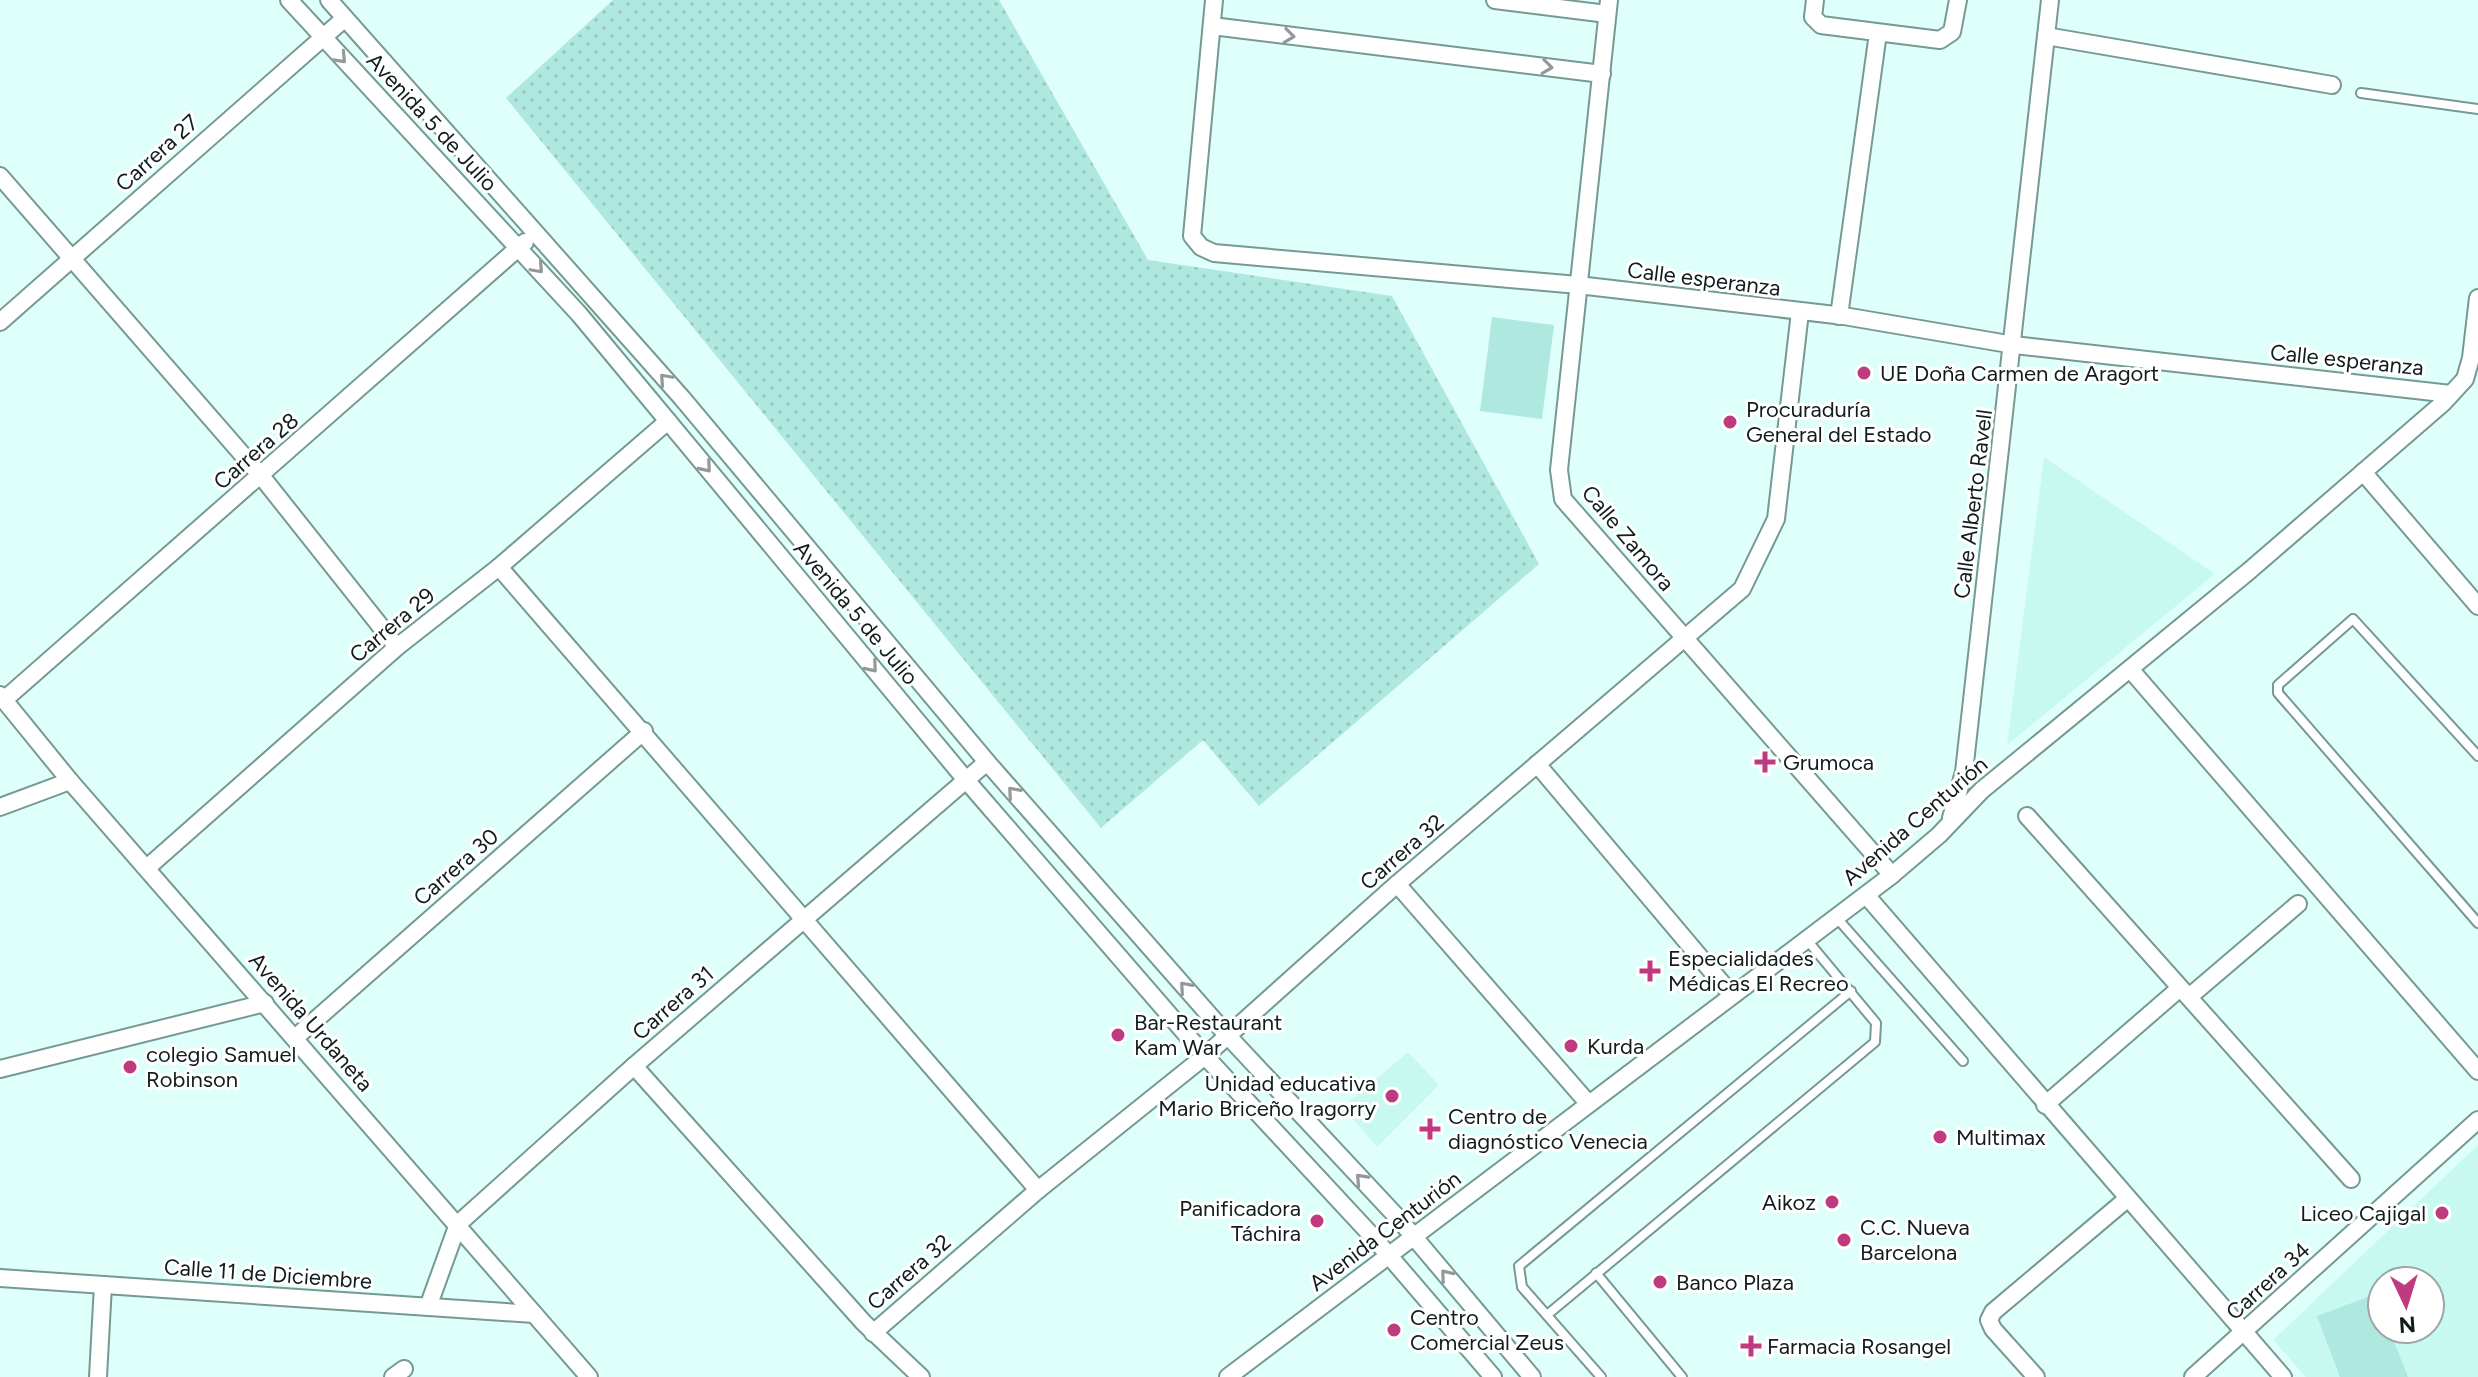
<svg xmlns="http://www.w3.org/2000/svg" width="2478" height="1377" viewBox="0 0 2478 1377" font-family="Figtree,sans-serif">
<defs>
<pattern id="grass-dots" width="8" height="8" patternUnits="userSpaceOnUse" patternTransform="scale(2)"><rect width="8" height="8" fill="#afe8df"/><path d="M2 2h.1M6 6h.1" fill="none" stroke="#95c7bf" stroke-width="1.8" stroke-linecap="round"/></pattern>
</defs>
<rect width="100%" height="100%" fill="#dffffa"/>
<g fill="#c7f9f1" fill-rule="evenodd">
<path d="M2044,457L2215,574L2007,745Z"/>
<path d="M1408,1052L1439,1085L1377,1147L1343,1107Z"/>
<path d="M2478,1145V1377H2306L2273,1340ZM2382,1281H2430V1329H2382Z"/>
</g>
<path fill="url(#grass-dots)" d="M613,0H999L1148,260L1392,296L1539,564L1259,806L1203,740L1101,828L506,98Z"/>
<g fill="#afe8df">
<path d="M1492,317L1554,325L1542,419L1480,411Z"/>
<path d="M2376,1294L2382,1309V1329H2389L2408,1377H2340L2317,1316Z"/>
</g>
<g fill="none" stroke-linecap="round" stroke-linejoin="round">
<defs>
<g id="service">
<path d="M2361,93L2478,109"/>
<path d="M2478,756L2353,619L2278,685V693L2478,923"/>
<path d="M1836,917L1963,1061"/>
<path d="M1596,1273L1682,1377"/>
<path d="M1547,1315L1875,1042L1876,1023L1807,940"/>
<path d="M1601,1377L1522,1287L1519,1266L1851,991"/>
</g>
<g id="minor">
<path d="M289,0L579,314L966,780L1205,1056L1373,1237L1493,1377"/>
<path d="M329,0L682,398L987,762L1227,1035L1398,1218L1532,1377"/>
<path d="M1214,0L1192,236L1201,247L1214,253L1578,285L1844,316L2014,345L2451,394"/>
<path d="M1495,0L1607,14"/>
<path d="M1609,0L1559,470L1563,499L1892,875"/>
<path d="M1815,0L1813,17L1821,25L1940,40L1952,32L1958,0"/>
<path d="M1212,26L1602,74"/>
<path d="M2046,36L2332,85"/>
<path d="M0,176L262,477L397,647"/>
<path d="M1839,316L1878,33"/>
<path d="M0,322L344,19"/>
<path d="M2363,472L2478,606"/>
<path d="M499,567L1038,1190"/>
<path d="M2130,669L2478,1071"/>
<path d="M0,695L70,781L589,1377"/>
<path d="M4,700L525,242"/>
<path d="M1537,764L1731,994"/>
<path d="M0,807L70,781"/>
<path d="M2027,816L2351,1179"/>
<path d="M1951,818L1964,772L2050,0"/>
<path d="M148,867L397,647L499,567L668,421"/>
<path d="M1397,884L1588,1103"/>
<path d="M1866,895L2283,1377"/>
<path d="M2189,997L2298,904"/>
<path d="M296,1037L644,731"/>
<path d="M634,1066L864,1323L921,1377"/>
<path d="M0,1069L265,1003"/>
<path d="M2045,1105L2180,988"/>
<path d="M0,1278L534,1314"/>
<path d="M428,1307L458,1224L634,1066L987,762"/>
<path d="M873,1333L1038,1190L1205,1056L1397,884L1742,589L1776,519L1800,312"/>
<path d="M98,1377L103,1285"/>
<path d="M393,1377L404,1369"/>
<path d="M1228,1377L1892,875L1939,835L1982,790L2249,571L2443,403L2465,379L2471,358L2478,298"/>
<path d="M2036,1377L1993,1329L1989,1320L1993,1312L2127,1199"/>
<path d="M2193,1377L2478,1120"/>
</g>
</defs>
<use href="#service" stroke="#759994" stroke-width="12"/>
<use href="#minor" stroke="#759994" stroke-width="20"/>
<use href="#service" stroke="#fff" stroke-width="8"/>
<use href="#minor" stroke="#fff" stroke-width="16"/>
</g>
<defs><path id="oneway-chevron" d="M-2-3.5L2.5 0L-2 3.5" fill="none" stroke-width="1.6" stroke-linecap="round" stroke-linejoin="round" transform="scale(2)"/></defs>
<g stroke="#939998">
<use href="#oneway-chevron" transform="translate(1289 36) rotate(7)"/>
<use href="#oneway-chevron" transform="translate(341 58) rotate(47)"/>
<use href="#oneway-chevron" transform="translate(1547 67) rotate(7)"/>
<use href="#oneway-chevron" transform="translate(538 268) rotate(48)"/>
<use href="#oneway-chevron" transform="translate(665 379) rotate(-132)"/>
<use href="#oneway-chevron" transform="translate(706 467) rotate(50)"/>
<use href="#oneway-chevron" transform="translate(872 667) rotate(50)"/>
<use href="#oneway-chevron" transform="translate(1013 792) rotate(-131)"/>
<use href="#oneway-chevron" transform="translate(1185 987) rotate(-131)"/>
<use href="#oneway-chevron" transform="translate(1361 1179) rotate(-133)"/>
<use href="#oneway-chevron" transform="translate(1446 1275) rotate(-130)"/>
</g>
<g fill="#bf3b80" stroke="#fff" stroke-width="3">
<circle cx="1864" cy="373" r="8"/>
<circle cx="1730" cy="422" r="8"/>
<path d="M1761 750h8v8h8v8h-8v8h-8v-8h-8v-8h8z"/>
<path d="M1646 959h8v8h8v8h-8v8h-8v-8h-8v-8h8z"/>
<circle cx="1118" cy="1035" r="8"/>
<circle cx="1571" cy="1046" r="8"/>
<circle cx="130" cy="1067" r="8"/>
<circle cx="1392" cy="1096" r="8"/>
<path d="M1426 1117h8v8h8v8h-8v8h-8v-8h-8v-8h8z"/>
<circle cx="1940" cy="1137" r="8"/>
<circle cx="1832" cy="1202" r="8"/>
<circle cx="2442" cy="1213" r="8"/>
<circle cx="1317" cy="1221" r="8"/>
<circle cx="1844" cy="1240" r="8"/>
<circle cx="1660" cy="1282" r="8"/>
<circle cx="1394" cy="1330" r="8"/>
<path d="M1747 1334h8v8h8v8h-8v8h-8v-8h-8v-8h8z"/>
</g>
<g text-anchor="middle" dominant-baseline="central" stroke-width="6" stroke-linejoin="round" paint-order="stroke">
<g font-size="22" fill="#0f1d1b" stroke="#fff">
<text transform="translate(432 122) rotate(47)">Avenida 5 de Julio</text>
<text transform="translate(157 153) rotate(-42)">Carrera 27</text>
<text transform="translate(1704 279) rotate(7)">Calle esperanza</text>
<text transform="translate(2347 360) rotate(6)">Calle esperanza</text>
<text transform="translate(256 451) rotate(-41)">Carrera 28</text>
<text transform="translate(1973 504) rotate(-83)">Calle Alberto Ravell</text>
<text transform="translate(1628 538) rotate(50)">Calle Zamora</text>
<text transform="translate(856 613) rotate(50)">Avenida 5 de Julio</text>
<text transform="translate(392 625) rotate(-40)">Carrera 29</text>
<text transform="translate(1915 821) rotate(-41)">Avenida Centurión</text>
<text transform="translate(1402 852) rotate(-41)">Carrera 32</text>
<text transform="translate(456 867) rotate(-41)">Carrera 30</text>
<text transform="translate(673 1003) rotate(-41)">Carrera 31</text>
<text transform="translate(311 1022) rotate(49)">Avenida Urdaneta</text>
<text transform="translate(1385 1231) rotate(-37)">Avenida Centurión</text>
<text transform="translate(909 1272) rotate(-41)">Carrera 32</text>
<text transform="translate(268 1274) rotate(4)">Calle 11 de Diciembre</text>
<text transform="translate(2268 1281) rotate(-42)">Carrera 34</text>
</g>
<g font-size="22" fill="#0f1d1b" stroke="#fff" text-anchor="start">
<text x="1880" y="373">UE Doña Carmen de Aragort</text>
<text x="1746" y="409">Procuraduría<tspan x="1746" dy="25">General del Estado</tspan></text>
<text x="1783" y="762">Grumoca</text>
<text x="1668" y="958">Especialidades<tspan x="1668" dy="25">Médicas El Recreo</tspan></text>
<text x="1134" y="1022">Bar-Restaurant<tspan x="1134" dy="25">Kam War</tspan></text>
<text x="1587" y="1046">Kurda</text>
<text x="146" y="1054">colegio Samuel<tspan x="146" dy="25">Robinson</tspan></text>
<text x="1376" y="1083" text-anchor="end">Unidad educativa<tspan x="1376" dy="25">Mario Briceño Iragorry</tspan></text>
<text x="1448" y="1116">Centro de<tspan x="1448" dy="25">diagnóstico Venecia</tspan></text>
<text x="1956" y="1137">Multimax</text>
<text x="1816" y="1202" text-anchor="end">Aikoz</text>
<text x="1301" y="1208" text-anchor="end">Panificadora<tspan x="1301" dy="25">Táchira</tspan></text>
<text x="2426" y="1213" text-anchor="end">Liceo Cajigal</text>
<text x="1860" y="1227">C.C. Nueva<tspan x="1860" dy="25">Barcelona</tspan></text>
<text x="1676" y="1282">Banco Plaza</text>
<text x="1410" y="1317">Centro<tspan x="1410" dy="25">Comercial Zeus</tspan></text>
<text x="1767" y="1346">Farmacia Rosangel</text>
</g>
</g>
<g transform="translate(2406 1305) rotate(176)"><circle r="38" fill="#ffffff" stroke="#9fa5a4" stroke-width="2"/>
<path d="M0-6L14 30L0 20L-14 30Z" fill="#bf3b80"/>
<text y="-12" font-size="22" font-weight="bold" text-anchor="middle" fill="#0f1d1b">N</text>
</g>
</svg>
